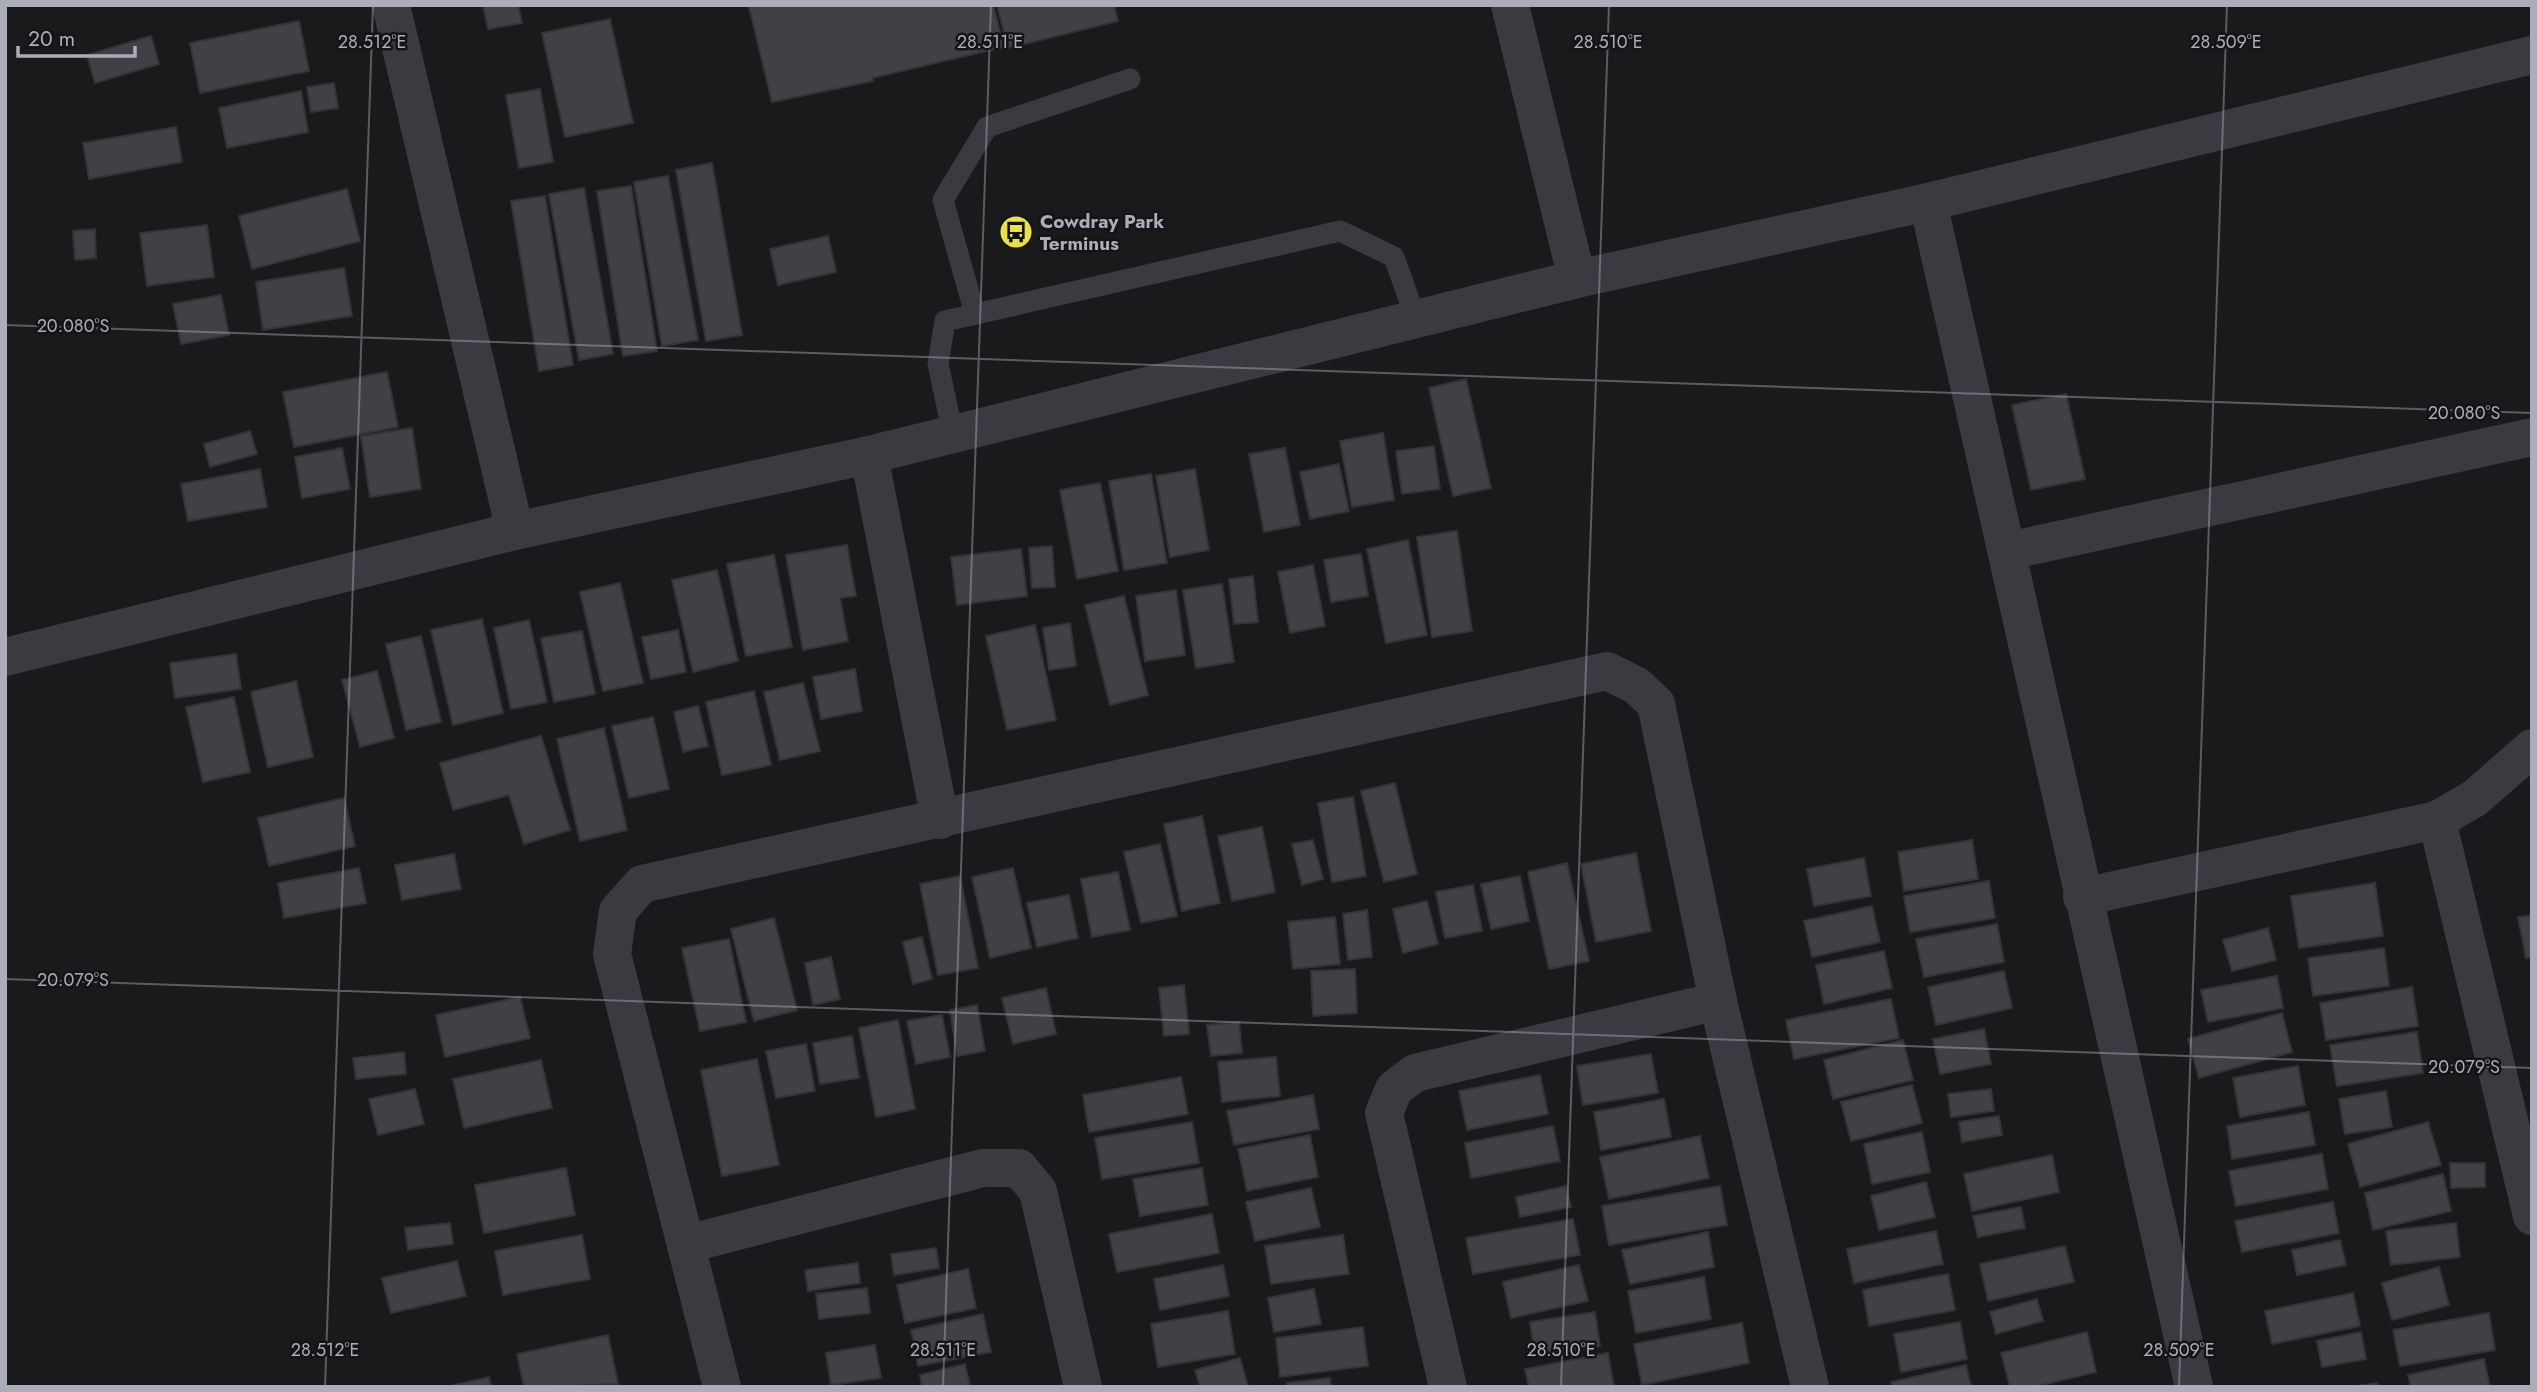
<svg xmlns="http://www.w3.org/2000/svg" width="2537" height="1392" viewBox="0 0 2537 1392" font-family="Jost,sans-serif">
<rect width="100%" height="100%" fill="#1a191b"/>
<g fill="#414145" stroke="#353337" stroke-width="2">
<path d="M483,5H518L522,23L488,29Z"/>
<path d="M751,5H993L1004,47L872,78L873,81L772,102L749,7Z"/>
<path d="M997,5H1114L1118,21L1008,48Z"/>
<path d="M610,19L633,123L565,137L542,33Z"/>
<path d="M299,21L309,71L200,93L190,43Z"/>
<path d="M151,36L159,64L95,83L87,55Z"/>
<path d="M334,83L338,108L311,112L307,87Z"/>
<path d="M540,89L553,162L519,168L506,95Z"/>
<path d="M301,91L308,132L227,148L219,108Z"/>
<path d="M176,127L182,162L89,179L83,143Z"/>
<path d="M712,163L742,335L706,341L676,170Z"/>
<path d="M668,176L698,340L662,346L634,182Z"/>
<path d="M631,186L657,351L623,356L597,191Z"/>
<path d="M584,188L613,354L579,360L549,194Z"/>
<path d="M347,189L360,241L252,269L239,216Z"/>
<path d="M545,196L573,365L539,371L511,201Z"/>
<path d="M207,225L214,277L147,286L140,233Z"/>
<path d="M95,229L96,258L75,260L73,231Z"/>
<path d="M828,236L836,272L778,285L770,249Z"/>
<path d="M344,268L352,316L263,330L256,282Z"/>
<path d="M221,295L229,335L181,344L173,304Z"/>
<path d="M387,372L398,427L294,447L283,392Z"/>
<path d="M1466,379L1491,488L1453,496L1429,388Z"/>
<path d="M2066,394L2085,479L2031,490L2012,405Z"/>
<path d="M412,428L421,489L370,497L361,436Z"/>
<path d="M250,431L257,454L210,467L204,444Z"/>
<path d="M1383,433L1394,500L1352,507L1340,441Z"/>
<path d="M1434,446L1440,489L1402,494L1396,451Z"/>
<path d="M342,448L350,489L302,498L295,457Z"/>
<path d="M1285,448L1300,525L1264,532L1249,454Z"/>
<path d="M1339,464L1349,511L1310,519L1300,472Z"/>
<path d="M260,469L267,507L188,521L181,484Z"/>
<path d="M1195,469L1209,550L1170,557L1156,476Z"/>
<path d="M1151,474L1167,563L1124,570L1109,481Z"/>
<path d="M1100,483L1118,571L1077,579L1060,490Z"/>
<path d="M1457,531L1472,631L1432,637L1417,537Z"/>
<path d="M1408,540L1427,635L1386,643L1367,549Z"/>
<path d="M847,545L856,596L840,598L848,641L803,650L786,555Z"/>
<path d="M1052,546L1055,587L1032,588L1029,548Z"/>
<path d="M1021,549L1027,596L957,605L951,557Z"/>
<path d="M1361,554L1368,596L1331,602L1324,560Z"/>
<path d="M774,555L792,647L746,656L727,564Z"/>
<path d="M1313,565L1325,626L1290,633L1278,572Z"/>
<path d="M717,570L738,661L693,672L672,580Z"/>
<path d="M1253,576L1258,622L1234,624L1229,579Z"/>
<path d="M620,583L643,683L603,691L580,592Z"/>
<path d="M1222,584L1234,662L1196,668L1183,590Z"/>
<path d="M1176,590L1185,655L1145,661L1136,596Z"/>
<path d="M1124,596L1148,695L1110,705L1085,605Z"/>
<path d="M482,619L503,713L453,725L431,630Z"/>
<path d="M529,620L547,702L511,709L494,628Z"/>
<path d="M1070,623L1076,666L1049,670L1043,628Z"/>
<path d="M1035,625L1056,720L1007,730L986,636Z"/>
<path d="M678,630L686,672L651,679L642,637Z"/>
<path d="M582,631L595,694L554,702L541,638Z"/>
<path d="M421,636L441,722L406,730L386,644Z"/>
<path d="M236,654L241,689L175,698L170,663Z"/>
<path d="M855,669L862,711L821,719L813,677Z"/>
<path d="M377,671L394,738L360,747L342,680Z"/>
<path d="M296,681L313,757L268,767L251,692Z"/>
<path d="M803,683L820,751L780,760L764,692Z"/>
<path d="M754,691L771,765L722,775L706,702Z"/>
<path d="M234,697L250,772L203,782L186,707Z"/>
<path d="M698,706L708,746L683,752L674,712Z"/>
<path d="M653,717L669,789L629,798L612,726Z"/>
<path d="M604,728L627,830L580,841L557,739Z"/>
<path d="M541,736L570,830L524,844L509,795L453,810L440,763Z"/>
<path d="M1395,783L1417,874L1384,882L1361,791Z"/>
<path d="M1353,797L1366,876L1332,882L1318,803Z"/>
<path d="M344,798L355,846L269,866L258,818Z"/>
<path d="M1202,816L1220,903L1182,911L1164,824Z"/>
<path d="M1262,827L1275,892L1232,901L1218,836Z"/>
<path d="M1313,840L1323,879L1302,885L1292,844Z"/>
<path d="M1972,840L1978,879L1904,891L1898,852Z"/>
<path d="M1160,844L1177,916L1141,923L1124,852Z"/>
<path d="M1636,853L1651,931L1596,942L1581,864Z"/>
<path d="M454,854L461,889L402,900L395,865Z"/>
<path d="M1864,858L1871,896L1814,906L1807,869Z"/>
<path d="M1567,863L1589,961L1549,969L1528,872Z"/>
<path d="M359,868L366,903L284,918L278,883Z"/>
<path d="M1013,868L1031,948L990,958L972,877Z"/>
<path d="M1118,872L1130,930L1092,937L1081,879Z"/>
<path d="M960,876L978,968L938,975L920,884Z"/>
<path d="M1520,876L1529,921L1491,929L1481,884Z"/>
<path d="M1989,881L1995,918L1910,932L1904,896Z"/>
<path d="M2375,883L2383,936L2299,948L2291,896Z"/>
<path d="M1473,885L1482,931L1445,938L1436,892Z"/>
<path d="M1069,895L1078,938L1037,947L1027,903Z"/>
<path d="M1427,901L1438,944L1403,953L1393,909Z"/>
<path d="M1872,906L1880,942L1812,957L1804,921Z"/>
<path d="M1367,910L1372,957L1348,960L1343,914Z"/>
<path d="M2532,915V957L2526,958L2518,917Z"/>
<path d="M1335,917L1340,964L1293,969L1288,922Z"/>
<path d="M774,918L797,1010L754,1021L731,929Z"/>
<path d="M1997,924L2004,962L1924,977L1916,939Z"/>
<path d="M2268,928L2276,960L2232,971L2223,940Z"/>
<path d="M922,937L932,979L913,984L903,942Z"/>
<path d="M729,939L746,1022L700,1031L682,948Z"/>
<path d="M2384,948L2389,986L2313,996L2308,958Z"/>
<path d="M1884,951L1892,988L1824,1004L1816,965Z"/>
<path d="M831,957L840,999L813,1005L805,963Z"/>
<path d="M1355,969L1357,1013L1313,1016L1311,971Z"/>
<path d="M2004,971L2012,1008L1936,1025L1928,987Z"/>
<path d="M2277,976L2283,1008L2208,1022L2201,990Z"/>
<path d="M1184,985L1189,1034L1164,1036L1159,988Z"/>
<path d="M2412,987L2418,1026L2326,1040L2320,1003Z"/>
<path d="M1046,988L1056,1034L1013,1044L1002,998Z"/>
<path d="M520,997L530,1038L445,1057L436,1015Z"/>
<path d="M1891,999L1899,1038L1794,1059L1786,1020Z"/>
<path d="M977,1005L985,1051L957,1056L950,1010Z"/>
<path d="M2282,1013L2292,1052L2199,1078L2188,1039Z"/>
<path d="M942,1015L950,1057L916,1064L907,1021Z"/>
<path d="M898,1020L915,1109L876,1117L859,1028Z"/>
<path d="M1239,1022L1242,1053L1211,1056L1207,1025Z"/>
<path d="M1984,1029L1991,1064L1940,1074L1933,1039Z"/>
<path d="M2417,1032L2423,1073L2337,1086L2330,1045Z"/>
<path d="M852,1036L859,1078L820,1084L813,1043Z"/>
<path d="M1903,1040L1913,1080L1833,1099L1824,1060Z"/>
<path d="M806,1044L815,1091L776,1098L766,1051Z"/>
<path d="M404,1052L406,1074L356,1079L353,1058Z"/>
<path d="M1651,1054L1658,1093L1583,1105L1577,1066Z"/>
<path d="M1276,1057L1280,1096L1222,1102L1218,1062Z"/>
<path d="M757,1059L779,1165L722,1176L701,1070Z"/>
<path d="M541,1060L552,1108L464,1128L453,1079Z"/>
<path d="M2298,1066L2305,1105L2240,1117L2233,1078Z"/>
<path d="M1540,1075L1548,1114L1467,1130L1459,1091Z"/>
<path d="M1181,1077L1188,1114L1089,1132L1083,1095Z"/>
<path d="M1912,1085L1922,1123L1851,1141L1841,1102Z"/>
<path d="M415,1089L424,1124L378,1135L369,1099Z"/>
<path d="M1991,1089L1994,1111L1951,1117L1948,1094Z"/>
<path d="M2386,1091L2392,1127L2345,1134L2339,1099Z"/>
<path d="M1313,1095L1319,1129L1234,1145L1227,1111Z"/>
<path d="M1664,1099L1671,1137L1601,1150L1594,1112Z"/>
<path d="M2309,1112L2315,1145L2232,1159L2227,1126Z"/>
<path d="M1999,1116L2002,1135L1962,1142L1959,1122Z"/>
<path d="M1192,1122L1199,1163L1102,1179L1095,1138Z"/>
<path d="M2428,1122L2441,1165L2360,1187L2348,1144Z"/>
<path d="M1553,1126L1560,1161L1471,1178L1465,1143Z"/>
<path d="M1922,1132L1930,1172L1872,1184L1864,1144Z"/>
<path d="M1310,1135L1318,1177L1247,1191L1238,1149Z"/>
<path d="M1700,1136L1709,1178L1609,1199L1600,1157Z"/>
<path d="M2322,1154L2328,1189L2236,1206L2229,1171Z"/>
<path d="M2052,1155L2059,1192L1972,1211L1964,1174Z"/>
<path d="M2450,1163H2485V1187L2451,1188Z"/>
<path d="M566,1168L575,1215L484,1233L475,1185Z"/>
<path d="M1202,1168L1208,1205L1140,1216L1133,1179Z"/>
<path d="M2443,1174L2451,1211L2373,1230L2365,1193Z"/>
<path d="M1926,1182L1935,1217L1879,1230L1871,1196Z"/>
<path d="M1566,1186L1571,1207L1520,1217L1516,1197Z"/>
<path d="M1720,1186L1727,1225L1609,1245L1602,1206Z"/>
<path d="M1311,1188L1320,1227L1255,1241L1246,1202Z"/>
<path d="M2333,1202L2339,1233L2242,1252L2235,1221Z"/>
<path d="M2021,1207L2025,1228L1978,1237L1973,1216Z"/>
<path d="M1212,1214L1219,1253L1117,1272L1109,1234Z"/>
<path d="M1573,1219L1580,1255L1473,1274L1466,1238Z"/>
<path d="M450,1223L453,1244L408,1250L405,1228Z"/>
<path d="M2456,1223L2460,1257L2391,1265L2386,1231Z"/>
<path d="M1936,1231L1943,1264L1854,1283L1847,1249Z"/>
<path d="M1708,1232L1714,1267L1630,1284L1622,1250Z"/>
<path d="M582,1235L590,1279L503,1295L495,1251Z"/>
<path d="M1343,1235L1349,1274L1271,1284L1265,1246Z"/>
<path d="M2340,1240L2346,1265L2297,1275L2292,1250Z"/>
<path d="M2065,1246L2074,1282L1988,1301L1980,1264Z"/>
<path d="M936,1248L939,1268L894,1275L891,1254Z"/>
<path d="M457,1261L466,1296L391,1313L382,1278Z"/>
<path d="M858,1263L860,1283L808,1291L805,1270Z"/>
<path d="M1223,1265L1229,1296L1160,1310L1154,1279Z"/>
<path d="M1579,1265L1588,1301L1511,1318L1503,1282Z"/>
<path d="M2439,1267L2449,1305L2392,1320L2382,1283Z"/>
<path d="M968,1269L976,1308L905,1323L897,1285Z"/>
<path d="M1948,1274L1955,1310L1869,1326L1863,1290Z"/>
<path d="M1704,1277L1711,1319L1636,1333L1628,1291Z"/>
<path d="M867,1288L870,1313L819,1319L816,1294Z"/>
<path d="M1314,1289L1321,1324L1274,1332L1268,1298Z"/>
<path d="M2353,1293L2360,1326L2272,1344L2265,1311Z"/>
<path d="M2037,1299L2043,1321L1996,1334L1990,1312Z"/>
<path d="M1228,1311L1235,1354L1158,1367L1151,1324Z"/>
<path d="M1595,1312L1600,1346L1535,1357L1530,1322Z"/>
<path d="M2489,1313L2495,1350L2400,1366L2393,1330Z"/>
<path d="M983,1314L991,1352L918,1366L911,1330Z"/>
<path d="M1960,1322L1967,1359L1901,1372L1894,1334Z"/>
<path d="M1742,1323L1749,1363L1642,1385L1634,1344Z"/>
<path d="M1363,1327L1368,1366L1280,1377L1276,1338Z"/>
<path d="M2087,1332L2096,1372L2034,1387H2010L2001,1353Z"/>
<path d="M2361,1332L2366,1359L2322,1367L2317,1341Z"/>
<path d="M608,1335L618,1384L524,1387L517,1354Z"/>
<path d="M875,1345L881,1378L831,1385L826,1353Z"/>
<path d="M1608,1353L1614,1387H1529L1525,1369Z"/>
<path d="M1240,1358L1248,1387H1200L1195,1370Z"/>
<path d="M2484,1359L2490,1387H2411L2408,1375Z"/>
<path d="M965,1364L970,1386L922,1387L920,1375Z"/>
<path d="M1966,1365L1971,1387H1892L1891,1382Z"/>
<path d="M489,1377L491,1387H446Z"/>
<path d="M1330,1378L1331,1387H1287V1383Z"/>
<path d="M2377,1383L2378,1387H2350Z"/>
</g>
<g fill="none" stroke-linecap="round" stroke-linejoin="round">
<g stroke="#3b3a40" stroke-width="21">
<path d="M975,314L943,200L987,127L1130,79"/>
<path d="M953,434L938,364L945,321L1340,231L1394,257L1416,319"/>
</g>
<g stroke="#3b3a40" stroke-width="38">
<path d="M391,5L515,531"/>
<path d="M1510,5L1577,279"/>
<path d="M1928,202L2194,1387"/>
<path d="M869,455L940,820"/>
<path d="M2008,551L2532,437"/>
<path d="M5,657L515,531L869,455L1577,279L1928,202L2532,55"/>
<path d="M2437,820L2532,1216"/>
<path d="M2082,897L2437,820L2475,798L2532,748"/>
<path d="M687,1244L983,1168H1019L1038,1191L1083,1387"/>
<path d="M722,1387L612,954L618,911L642,884L1607,671L1637,686L1656,704L1718,1001L1810,1387"/>
<path d="M1448,1387L1384,1113L1394,1089L1415,1073L1718,1001"/>
</g>
</g>
<path fill="none" stroke="#acadba" stroke-width="2" stroke-opacity="0.45" d="M5,325L2532,413M5,979L2532,1068M325,1387L373,5M943,1387L991,5M1561,1387L1609,5M2179,1387L2227,5"/>
<defs>
<symbol id="bus-disc" viewBox="-11 -11 22 22"><circle r="9.5" fill="#ebe242" stroke="#151416"/><path d="M-5-6H5V4H4V6H2V4H-2V6H-4V4H-5ZM-3.5-4V0h7V-4ZM-3.5 1.2v1.5H-2V1.2ZM2 1.2v1.5H3.5V1.2Z" fill="#111"/></symbol>
</defs>
<g fill-rule="evenodd">
<use href="#bus-disc" x="997" y="213" width="38" height="38"/>
</g>
<g text-anchor="middle" dominant-baseline="central" stroke-width="5" stroke-linejoin="round" paint-order="stroke">
<g font-size="19" font-weight="bold" fill="#acadba" stroke="#151416" text-anchor="start">
<text x="1040" y="221">Cowdray Park<tspan x="1040" dy="22">Terminus</tspan></text>
</g>
</g>
<g font-size="18" text-anchor="middle" fill="#acadba" stroke="#151416" stroke-width="5" stroke-linejoin="round" paint-order="stroke">
<text x="372" y="48">28.512°E</text>
<text x="990" y="48">28.511°E</text>
<text x="1608" y="48">28.510°E</text>
<text x="2226" y="48">28.509°E</text>
<text x="73" y="332">20.080°S</text>
<text x="2464" y="419">20.080°S</text>
<text x="73" y="986">20.079°S</text>
<text x="2464" y="1073">20.079°S</text>
<text x="325" y="1356">28.512°E</text>
<text x="943" y="1356">28.511°E</text>
<text x="1561" y="1356">28.510°E</text>
<text x="2179" y="1356">28.509°E</text>
</g>
<rect width="2537" height="1392" fill="none" stroke="#acadba" stroke-width="14"/>
<path d="M18 46v10h117v-10" fill="none" stroke="#acadba" stroke-width="3.5"/>
<text x="28" y="46" font-size="21" fill="#acadba" stroke="#151416" stroke-width="5" paint-order="stroke">20 m</text>
</svg>
